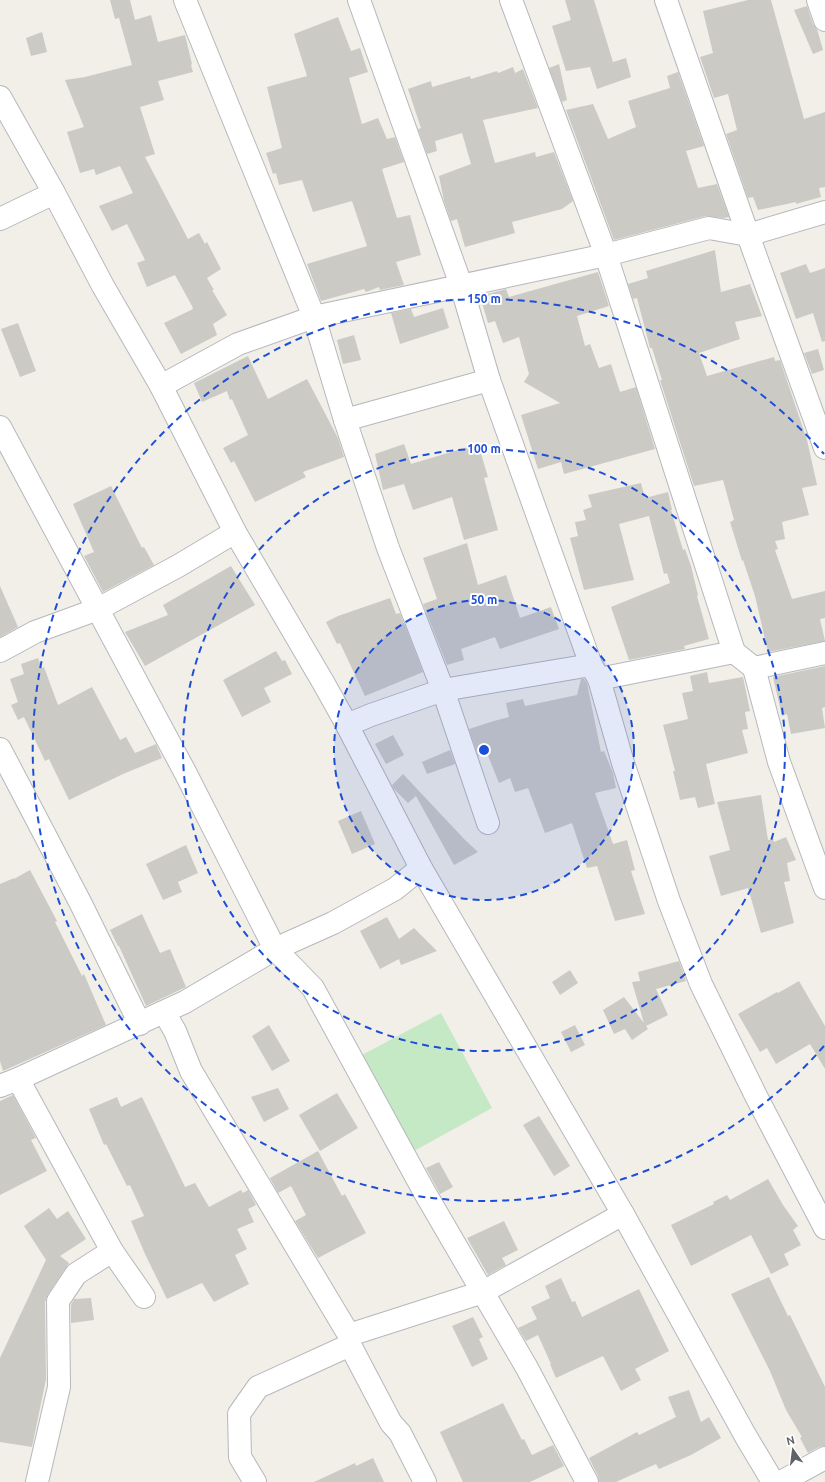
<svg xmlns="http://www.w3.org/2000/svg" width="825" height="1482" viewBox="0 0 825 1482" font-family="Ubuntu,sans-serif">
<rect width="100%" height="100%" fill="#f1efe8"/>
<path fill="#c5e8c5" d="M441,1013L492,1108L414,1151L362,1055Z"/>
<g fill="#cccac5">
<path d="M110,0H130L135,20L151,15L158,42L185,35L192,64L191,65L193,72L158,81L164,100L140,107L155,154L145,157L188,239L199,233L205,244L207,242L221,269L207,278L214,290H212L227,315L213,324L217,335L181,354L164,323L193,309L192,306L175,275L147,287L137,263L145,260L127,224L112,231L99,206L133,193L120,166L96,175L94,169L80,173L67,132L84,127L65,80L85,77L132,65L119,18L115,19Z"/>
<path d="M565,0H594L613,62L626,58L631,77L597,89L590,67L566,71L552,26L571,20Z"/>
<path d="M748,0H771L804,119L825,112V187L819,188L821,197L796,204V202L758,210L753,197L748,198L726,134L737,130L728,94L714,98L700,57L713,53L703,11Z"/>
<path d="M807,6L813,24L817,29L823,50L813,54L794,10Z"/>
<path d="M338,17L351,51L360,48L368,72L349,78L362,124L378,118L387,139L395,137L404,162L382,169L397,218L410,215L421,255L396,262L404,285L380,290L379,287L366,292L364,289L321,301L307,264L367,246L352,201L313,212L302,180L279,185L276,173L273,174L266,153L282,148L267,87L307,76L294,34Z"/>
<path d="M42,32L47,52L31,56L26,38Z"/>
<path d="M559,64L567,100L562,102L549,68Z"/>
<path d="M513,67L515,73L523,69L538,108L483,120L495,163L535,152L536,157L554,152L573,201L562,209L512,222L515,233L465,247L457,219L451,221L444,201L439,176L471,164L462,133L435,141L437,151L427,154L418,129L421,128L408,89L431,81L432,87L470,76L471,79L497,71L498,73Z"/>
<path d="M678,72L704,146L686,151L698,188L717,184L729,217L724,218L706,216L614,240L566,110L593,104L608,139L636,127L628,101L670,88L667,76Z"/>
<path d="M715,250L721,292L750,284L762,316L735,322L740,339L699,353L707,376L774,357L775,361L780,360L807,440L817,485L802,488L809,515L782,522L785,539L775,541L778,549L775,550L792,599L825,591V618L820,619L825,641L768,652L755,596L743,560L742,561L730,522L734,520L723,480L694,486L660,380H662L652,348H650L637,298L633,299L628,284L648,278L646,271Z"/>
<path d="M806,264L810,273L825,268V341L822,342L813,313L796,319L780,273Z"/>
<path d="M598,272L609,306L577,316L585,346L590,344L599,368L611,364L620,392L636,387L655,449L564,474L561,462L538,469L521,415L560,403L524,382L529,374L519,337L503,343L495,321L488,323L480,296L506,289L509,297Z"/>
<path d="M443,308L449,328L400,344L391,313L411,309L414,317Z"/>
<path d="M18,323L36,371L20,377L1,329Z"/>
<path d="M354,335L361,360L343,364L337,340Z"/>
<path d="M818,349L824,370L812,374L804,353Z"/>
<path d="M248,356L268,399L307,379L338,438L344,457L303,472L306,477L255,502L234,461L231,463L223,448L248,435L232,399L230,400L227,391L202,402L194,383Z"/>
<path d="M404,444L411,464L478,444L488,477L484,478L498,530L464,540L452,497L413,510L404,484L383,490L375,454Z"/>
<path d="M641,483L645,498L668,492L672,510H671L683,550L685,549L691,566L698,595L697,596L709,639L684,646L685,649L629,660L611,607L670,583L667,573L664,574L649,516L619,524L634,580L584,590L570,538L578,536L575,522L586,520L583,510L592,507L588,495Z"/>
<path d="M111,486L142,548L144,547L154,565L103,592L84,556L94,552L73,504Z"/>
<path d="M467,543L478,585L506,575L520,618L551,607L559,629L500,649L495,637L461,649L464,660L447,665L423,604L437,599L423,558Z"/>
<path d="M231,566L255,605L145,666L125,632L168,615L163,605Z"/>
<path d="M0,586L18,627L0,637Z"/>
<path d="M390,598L396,614L400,613L423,672L365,696L340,643L337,644L326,622L338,616Z"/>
<path d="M276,651L282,661L285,660L292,674L264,688L271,702L242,717L223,680Z"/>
<path d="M38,658L42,668L44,667L58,705L92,687L120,740L126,737L135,753L156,744L162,758L123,774L69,800L49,759L45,761L24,717L18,720L11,705L18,702L10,679L24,674L21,664Z"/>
<path d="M825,666V707L822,708L825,728L791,734L787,714L782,716L773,677Z"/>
<path d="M707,672L709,683L743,677L750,711L745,712L748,729L742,730L748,753L706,764L715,804L698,808L695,797L680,800L673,771H675L663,725L688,719L682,693L693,691L690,676Z"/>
<path d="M581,679H584L587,683L601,752L604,751L613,773L616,788L595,793L613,844L627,840L635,870L631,871L645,914L615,921L597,866L587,868L572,823L545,833L528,788L515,792L510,778L499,783L487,753L478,756L469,729L494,721L509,717L506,703L523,699L525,706L577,695Z"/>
<path d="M393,735L404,755L386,764L375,744Z"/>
<path d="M450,750L455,764L427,774L422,762Z"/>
<path d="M403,774L465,840L478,852L454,865L416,796L408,803L394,789L392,785Z"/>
<path d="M761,795L768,840L773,839L774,842L786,837L796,860L787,863L790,881L784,882L794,923L761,933L748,888L721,896L709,856L730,850L717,802Z"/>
<path d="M361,811L375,844L352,854L338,821Z"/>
<path d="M186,845L198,873L178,882L182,892L163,900L146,864Z"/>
<path d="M30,870L57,921L55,922L82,976L84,974L106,1025L3,1071L0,1061V884L14,878V879Z"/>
<path d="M142,914L160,953L170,949L186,987L146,1006L119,946H118L110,930Z"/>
<path d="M387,917L399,939L414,928L437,951L401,965L399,959L380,969L360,931Z"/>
<path d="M679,961L686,981L656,989L668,1015L646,1026L648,1029L632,1040L625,1029L614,1034L603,1010L624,997L644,1023L632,982L640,981L638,972Z"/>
<path d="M570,970L578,983L560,995L552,982Z"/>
<path d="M799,981L825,1026V1069L810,1044L776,1064L767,1048L760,1052L738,1014L777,992L778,993Z"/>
<path d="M269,1025L290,1061L272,1071L252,1036Z"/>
<path d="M575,1025L585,1045L571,1052L561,1032Z"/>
<path d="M278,1088L289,1109L264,1122L251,1097Z"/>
<path d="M337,1093L358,1128L320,1151L299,1115Z"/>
<path d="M13,1095L36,1138L31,1140L47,1171L0,1195V1101Z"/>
<path d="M117,1097L121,1107L142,1097L185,1187L195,1183L209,1207L241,1190L243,1193L248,1190L256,1205L248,1209L254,1222L237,1229L247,1249L235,1255L249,1284L214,1302L202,1283L167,1299L145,1254L131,1221L144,1216L130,1185L127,1186L106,1144L104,1145L89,1109Z"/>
<path d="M539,1116L570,1166L554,1176L523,1125Z"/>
<path d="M318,1151L342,1196L345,1194L366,1233L318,1258L295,1221L306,1215L291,1186L278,1193L270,1178Z"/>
<path d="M439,1162L453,1187L440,1194L426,1168Z"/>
<path d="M768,1179L783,1205L798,1226L793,1230L801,1245L784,1254L789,1265L771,1274L751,1235L691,1266L671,1225L714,1204L713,1202L727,1195L730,1200Z"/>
<path d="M49,1208L57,1219L68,1211L86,1239L60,1256L69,1263L48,1294L45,1302L46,1379L32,1447L0,1442V1358L46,1260L24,1226Z"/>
<path d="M504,1221L518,1250L502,1258L506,1265L488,1275L467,1238Z"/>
<path d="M769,1277L788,1316L790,1315L825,1387V1446L819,1447L808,1453L800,1438L802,1437L786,1410L770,1371L731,1294Z"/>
<path d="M561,1278L572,1302L575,1301L582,1317L639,1289L669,1351L635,1369L641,1380L621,1391L603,1356L556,1378L550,1364H551L538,1335L526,1341L518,1328L537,1319L531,1307L550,1298L545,1286Z"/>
<path d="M91,1298L94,1320L71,1323V1305L74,1299Z"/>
<path d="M473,1317L483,1337L479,1339L488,1359L472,1367L452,1326Z"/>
<path d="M689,1390L701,1422L709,1417L721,1438L691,1455L659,1469L656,1464L616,1482H599L598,1476L589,1458L637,1432L639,1435L676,1417L668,1397Z"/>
<path d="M503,1403L522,1440L524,1439L532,1455L553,1445L564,1466L530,1482H463L440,1432Z"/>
<path d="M373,1458L384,1482H314L355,1463L356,1466Z"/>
</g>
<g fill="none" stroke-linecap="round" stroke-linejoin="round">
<defs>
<g id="minor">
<path d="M185,0L314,317L345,420L388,548L443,690L488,823"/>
<path d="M359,0L461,285L489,380L591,665"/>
<path d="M511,0L606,255L734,652"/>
<path d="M666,0L748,235L825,448"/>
<path d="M818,0L825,20"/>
<path d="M0,97L54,193L103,286L161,386L235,532L323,682L347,725L421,868L623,1214L745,1435L773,1482"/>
<path d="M0,219L54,193"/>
<path d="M161,386L238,344L314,317L606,255L709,228L748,235L825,212"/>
<path d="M345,420L489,380"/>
<path d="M0,427L185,772L275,949L313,988L425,1193L527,1368L587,1482"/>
<path d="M0,651L35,632L98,609L178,566L235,532"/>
<path d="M754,668L779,762L825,888"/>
<path d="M599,679L623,763L669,901L701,984L756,1096L825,1228"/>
<path d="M347,725L371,715L443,690L591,665L599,679L734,652L754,668L825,653"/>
<path d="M0,749L81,904L140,1024"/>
<path d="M164,1012L175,1031L191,1071L349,1335L350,1345L391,1423L400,1433L425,1482"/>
<path d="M18,1079L112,1251L144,1297"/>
<path d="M0,1086L18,1079L185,1002L275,949L333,923L395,889L421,868"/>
<path d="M349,1335L483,1292L623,1214"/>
<path d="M37,1482L59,1387L58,1301L76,1274L112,1251"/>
<path d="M255,1482L240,1457L239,1414L258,1387L350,1345"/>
<path d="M781,1482L825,1458"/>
</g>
</defs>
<use href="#minor" stroke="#b5b8bc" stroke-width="24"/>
<use href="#minor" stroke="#fff" stroke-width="22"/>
</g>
<circle cx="484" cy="750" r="150" fill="#1d4ed8" fill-opacity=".12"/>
<g fill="none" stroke="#1d4ed8" stroke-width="2" stroke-dasharray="7 5">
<circle cx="484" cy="750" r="150"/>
<circle cx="484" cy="750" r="301"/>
<path d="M824 1046A451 451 0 1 1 824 454"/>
</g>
<circle cx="484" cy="750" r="6" fill="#1d4ed8" stroke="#fff" stroke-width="2"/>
<g font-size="12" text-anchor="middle" font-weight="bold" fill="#1d4ed8" stroke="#fff" stroke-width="4" stroke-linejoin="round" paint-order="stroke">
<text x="484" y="303">150 m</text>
<text x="484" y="453">100 m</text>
<text x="484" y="604">50 m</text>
</g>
<g transform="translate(793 1450) rotate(346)" stroke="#ffffff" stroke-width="3" paint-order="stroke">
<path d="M0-3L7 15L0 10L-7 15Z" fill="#5f6368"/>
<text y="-6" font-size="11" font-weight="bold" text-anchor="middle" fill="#5f6368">N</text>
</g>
</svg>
